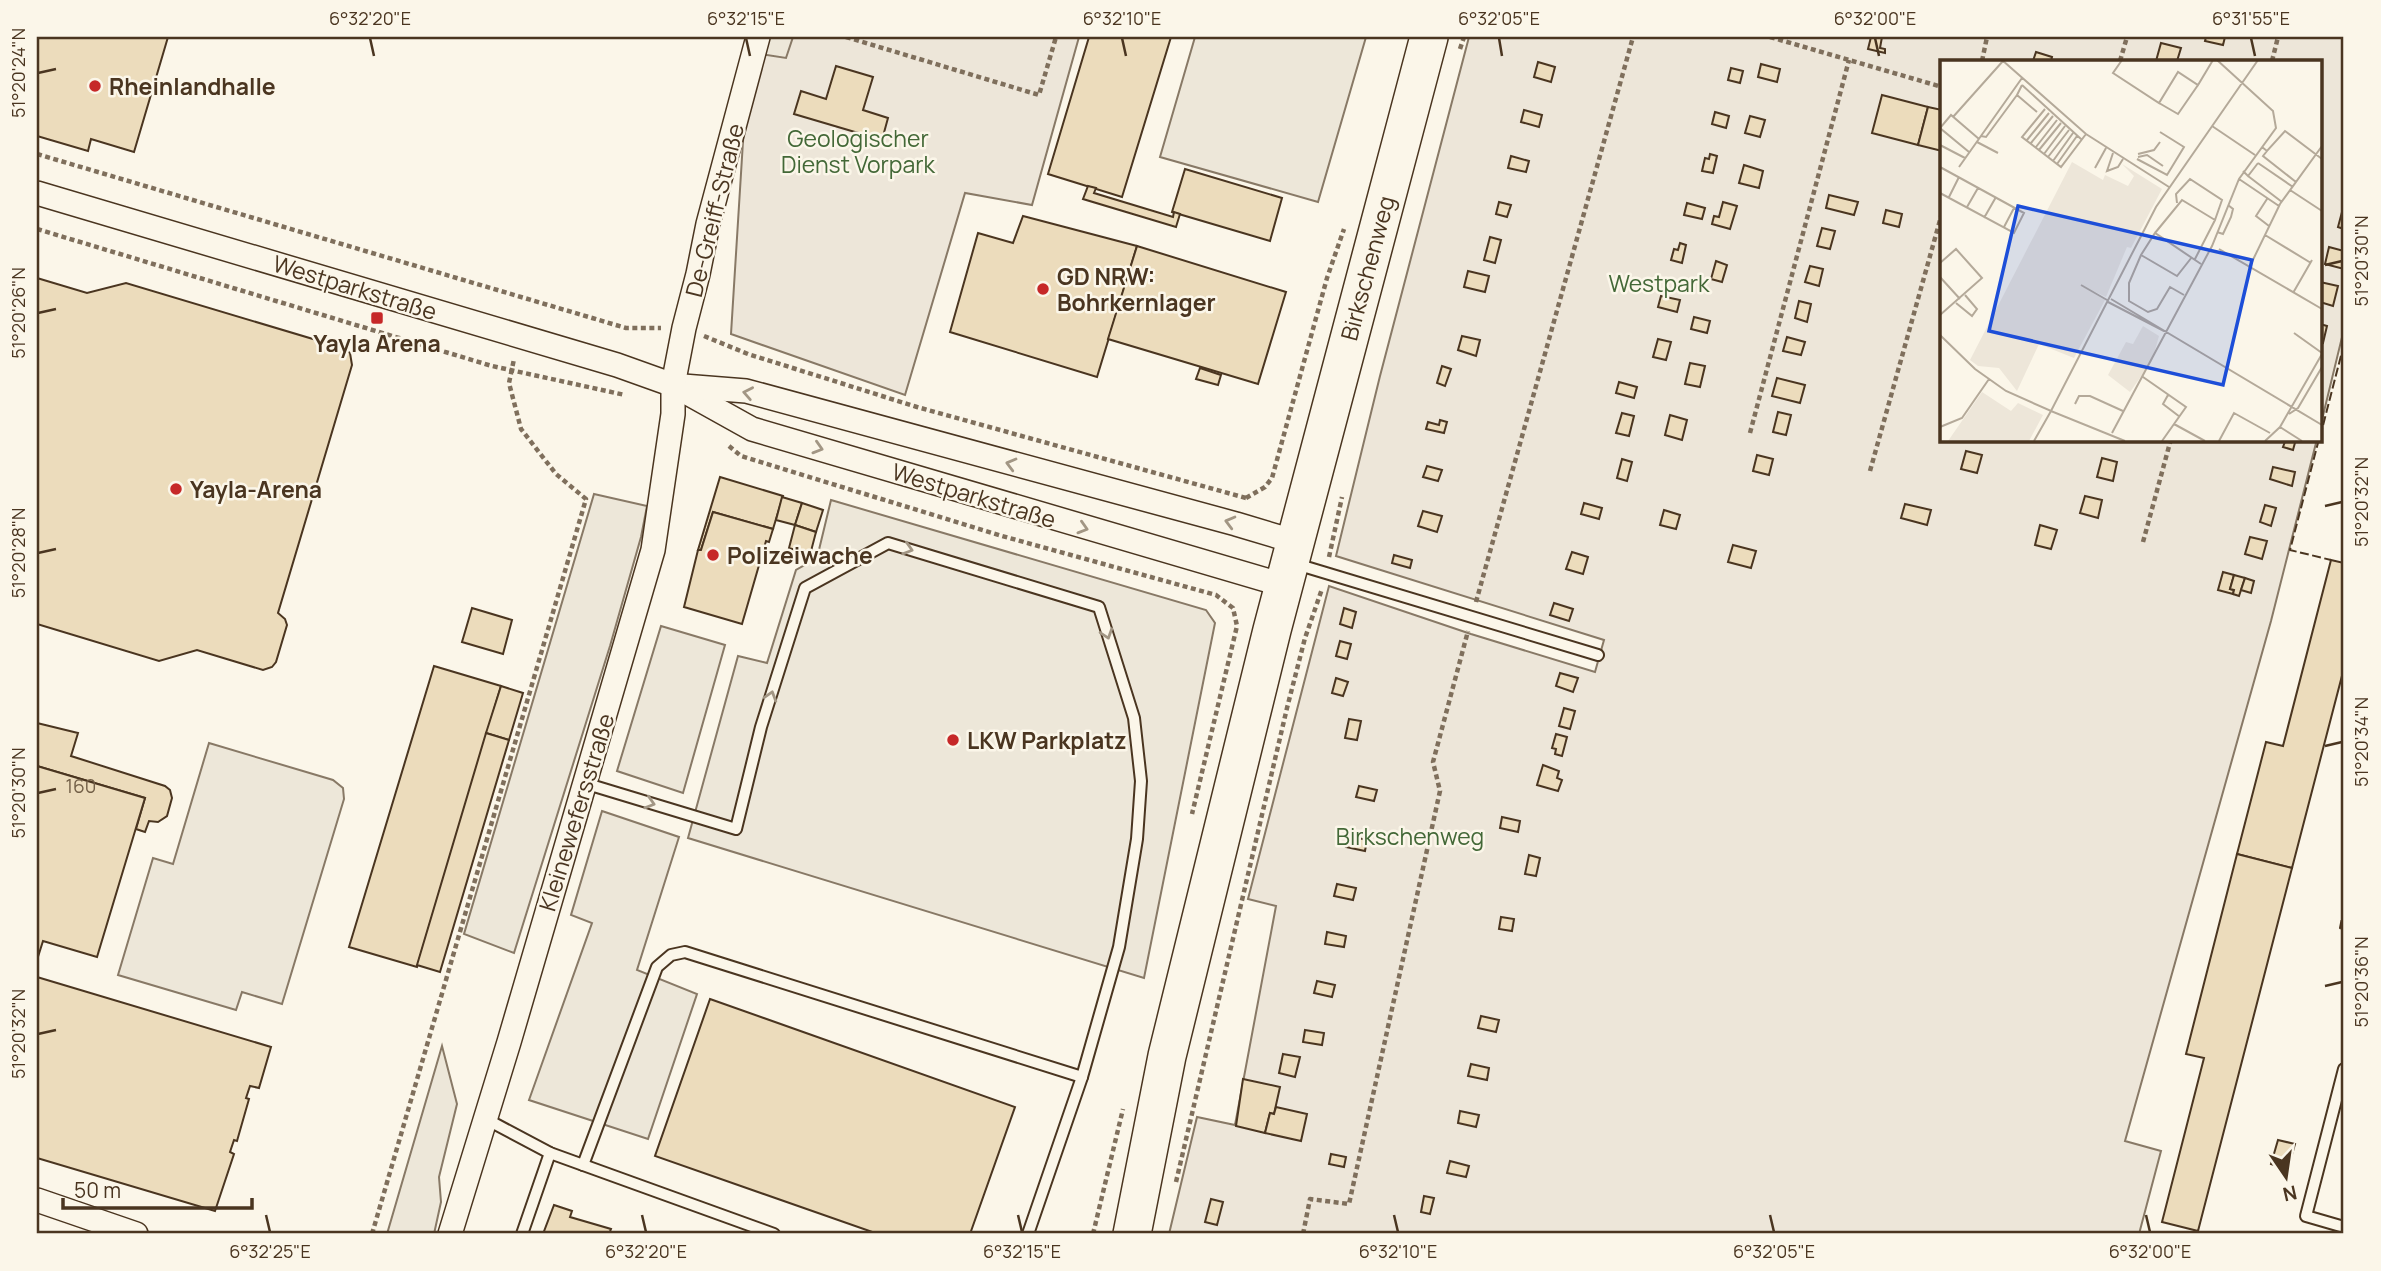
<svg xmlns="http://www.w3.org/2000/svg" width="2381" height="1271" viewBox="0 0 2381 1271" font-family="Manrope,sans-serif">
<rect width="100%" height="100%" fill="#fbf6e9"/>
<g fill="#ede6d9" stroke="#887966" stroke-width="2">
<path d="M762,37H1079L1032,205L965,193L905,395L731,334L747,77Z"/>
<path d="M1469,37H2344V329L2320,428V61H1942V439H2317L2271,621L2125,1141L2161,1151L2139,1234H1169L1197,1117L1235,1125L1276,906L1248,899L1329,586L1471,634L1595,672L1604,640L1336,556L1380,376Z"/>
</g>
<g fill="#ede7d9" stroke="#887966" stroke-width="2">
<path d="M765,37H793L786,58L760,54Z"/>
<path d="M1195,37H1366L1318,202L1160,157Z"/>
<path d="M594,494L647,506L641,537L610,646L514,953L464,934Z"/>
<path d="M831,500L1206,610L1215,623L1144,978L688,838L738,656L767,663L796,570L817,558Z"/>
<path d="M661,626L725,645L683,793L617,771Z"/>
<path d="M209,743L333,780L343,788L344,799L282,1004L242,992L236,1010L118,975L153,858L173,864Z"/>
<path d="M602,811L679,837L637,970L697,994L648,1139L529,1100L592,923L571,915Z"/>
<path d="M442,1046L457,1104L439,1177L441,1202L434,1234H387Z"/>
</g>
<g fill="#ecdcbc" stroke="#4a3520" stroke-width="2">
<path d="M37,37H168L134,152L91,139L88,151L37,136Z"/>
<path d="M1089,37H1171L1122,197L1048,174Z"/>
<path d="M1871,37H1882L1880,48L1885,49V53L1868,49Z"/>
<path d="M2206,37H2225L2223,45L2205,41Z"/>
<path d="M2161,43L2181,48L2177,61H2156Z"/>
<path d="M2036,52L2052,57L2051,61H2033Z"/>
<path d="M1538,62L1555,67L1551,82L1534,77Z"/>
<path d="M1761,64L1780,69L1777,82L1758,77Z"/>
<path d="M836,66L873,77L863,110L888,118L882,140L794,114L801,91L826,99Z"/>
<path d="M1731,68L1743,71L1740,83L1728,80Z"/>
<path d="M1882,95L1928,107L1918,145L1872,133Z"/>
<path d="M1928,107L1942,110V151L1918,145Z"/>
<path d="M1524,110L1542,115L1539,127L1521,122Z"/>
<path d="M1715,112L1729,116L1726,128L1712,124Z"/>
<path d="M1750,116L1765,120L1760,137L1745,133Z"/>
<path d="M1710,154L1717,156L1713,173L1702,171L1705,158L1709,159Z"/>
<path d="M1511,156L1529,161L1526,172L1508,168Z"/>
<path d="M1744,165L1763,171L1759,188L1739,183Z"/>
<path d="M1185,169L1282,198L1270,241L1172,212Z"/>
<path d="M1088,186L1096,188L1094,193L1173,217L1174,212L1180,214L1176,227L1083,199Z"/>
<path d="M1829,195L1858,202L1854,215L1826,208Z"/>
<path d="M1499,202L1511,205L1507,217L1496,214Z"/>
<path d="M1723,202L1737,206L1730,229L1712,224L1714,216L1719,217Z"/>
<path d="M1687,203L1705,208L1702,219L1684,215Z"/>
<path d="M1886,210L1902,214L1899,227L1883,223Z"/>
<path d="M2342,212H2344V229L2338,227Z"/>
<path d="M1023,216L1137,246L1097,377L950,332L978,233L1013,243Z"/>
<path d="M1822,228L1835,231L1830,249L1817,246Z"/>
<path d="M1490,237L1501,240L1495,263L1484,260Z"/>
<path d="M1680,243L1686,245L1682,263L1671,260L1674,249L1678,250Z"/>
<path d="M1137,246L1286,292L1258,384L1108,339Z"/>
<path d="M2329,247L2344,251V269L2325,264Z"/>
<path d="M1716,261L1727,265L1722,282L1711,279Z"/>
<path d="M1810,266L1823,269L1819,286L1805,282Z"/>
<path d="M1468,271L1489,276L1485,292L1464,287Z"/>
<path d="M37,278L87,293L126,283L343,348L350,353L352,365L278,613L285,619L287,625L276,662L272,667L263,670L197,650L159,661L37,624Z"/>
<path d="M2320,282L2338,286L2333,306L2320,302Z"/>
<path d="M1661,296L1680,300L1677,312L1658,307Z"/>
<path d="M1799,301L1811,304L1807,322L1795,318Z"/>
<path d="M1694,317L1710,321L1707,333L1691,329Z"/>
<path d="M2320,324L2327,326L2323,343L2320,342Z"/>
<path d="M1462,336L1480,340L1476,356L1458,350Z"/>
<path d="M1787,337L1805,342L1801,355L1783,351Z"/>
<path d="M1658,339L1671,342L1666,360L1653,357Z"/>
<path d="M1690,363L1705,366L1700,387L1685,384Z"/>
<path d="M1442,366L1451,369L1445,386L1437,383Z"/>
<path d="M1200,368L1221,375L1218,385L1196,379Z"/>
<path d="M1777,378L1805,385L1800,403L1772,396Z"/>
<path d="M1619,382L1637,387L1634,398L1616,393Z"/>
<path d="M1778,412L1791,415L1786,435L1773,432Z"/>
<path d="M1622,413L1634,416L1629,436L1616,433Z"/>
<path d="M1670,415L1687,420L1682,440L1665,435Z"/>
<path d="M1440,420L1447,422L1444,433L1426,429L1428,422L1439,425Z"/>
<path d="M2286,439H2296L2293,450L2283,447Z"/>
<path d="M1966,451L1982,455L1977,473L1961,469Z"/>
<path d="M1757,455L1773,459L1769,475L1753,471Z"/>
<path d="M2102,458L2117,462L2113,481L2097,477Z"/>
<path d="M1622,459L1632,462L1627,481L1617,478Z"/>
<path d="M1427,466L1442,470L1438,481L1423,477Z"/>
<path d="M2273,467L2295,472L2292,486L2270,479Z"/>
<path d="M720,477L783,496L773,529L713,512L701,550H698Z"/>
<path d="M2085,496L2102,500L2098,518L2080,513Z"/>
<path d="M782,497L802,503L795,525L776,520Z"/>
<path d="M802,503L823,510L816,532L795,525Z"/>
<path d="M1584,503L1602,508L1599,519L1581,514Z"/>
<path d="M1905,504L1931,510L1927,525L1901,518Z"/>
<path d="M2265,505L2276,508L2271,526L2260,522Z"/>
<path d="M1664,510L1680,515L1676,529L1660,525Z"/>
<path d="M1423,511L1442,516L1437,532L1418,526Z"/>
<path d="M713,512L773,529L769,542L766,541L742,624L684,607L698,550H701Z"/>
<path d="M795,525L816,532L810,555L789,548Z"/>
<path d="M2040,525L2057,530L2051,549L2035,545Z"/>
<path d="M2250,537L2267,541L2262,559L2245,554Z"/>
<path d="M1733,545L1756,551L1751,568L1728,562Z"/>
<path d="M1572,552L1588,557L1583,574L1566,569Z"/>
<path d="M1394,555L1412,560L1410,568L1392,563Z"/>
<path d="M2331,560L2344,563V668L2292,868L2237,854L2266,742L2283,746Z"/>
<path d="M2223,572L2234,575L2230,589L2234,590L2233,594L2218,590Z"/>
<path d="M2234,575L2245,578L2239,596L2233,594L2234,590L2230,589Z"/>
<path d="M2245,578L2254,581L2251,593L2241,590Z"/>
<path d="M1554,603L1573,609L1569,621L1550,615Z"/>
<path d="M472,608L512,620L503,654L462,642Z"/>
<path d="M1344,608L1356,612L1352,628L1340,624Z"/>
<path d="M1340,641L1351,644L1347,659L1336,656Z"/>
<path d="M434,666L501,686L417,967L349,947Z"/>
<path d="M1560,673L1578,678L1573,692L1556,686Z"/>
<path d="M1336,678L1348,682L1343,696L1332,693Z"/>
<path d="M501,686L523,693L509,740L486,733Z"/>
<path d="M1564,708L1575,711L1570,729L1559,726Z"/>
<path d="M1349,719L1361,721L1357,740L1345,738Z"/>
<path d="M37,723L78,733L71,756L165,786L170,790L172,798L167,816L158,822L149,821L145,832L136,829L145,798L37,766Z"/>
<path d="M486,733L509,740L440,972L417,965Z"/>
<path d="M1556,734L1567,737L1562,756L1555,754L1556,749L1552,748Z"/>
<path d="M1543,765L1559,771L1557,778L1562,780L1558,791L1537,785Z"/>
<path d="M37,766L145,798L97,957L43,941L37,960Z"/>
<path d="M1359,786L1377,790L1374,801L1356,797Z"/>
<path d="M1502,817L1520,821L1518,832L1500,828Z"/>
<path d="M1349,836L1367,840L1365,851L1346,847Z"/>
<path d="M2237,854L2292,868L2198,1231L2162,1222L2204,1058L2186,1054Z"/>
<path d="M1529,855L1540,858L1536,876L1525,874Z"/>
<path d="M1337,884L1356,888L1353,900L1334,896Z"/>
<path d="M1501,917L1514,919L1512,931L1499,929Z"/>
<path d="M1327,932L1346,936L1344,947L1325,944Z"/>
<path d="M37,977L271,1047L259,1088L250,1086L246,1098L249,1099L237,1141L234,1140L230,1152L234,1154L215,1211L37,1158Z"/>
<path d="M1317,981L1335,985L1332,997L1314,993Z"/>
<path d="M710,999L1015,1107L970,1234H878L655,1156Z"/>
<path d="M1481,1016L1499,1020L1496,1032L1478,1028Z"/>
<path d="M1305,1030L1324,1033L1322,1045L1303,1042Z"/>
<path d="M1283,1054L1300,1057L1295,1077L1279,1073Z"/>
<path d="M1471,1064L1489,1068L1487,1080L1468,1076Z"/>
<path d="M1243,1079L1280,1087L1274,1114L1270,1113L1265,1133L1236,1126Z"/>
<path d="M1276,1107L1307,1114L1301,1141L1265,1133L1270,1113L1274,1114Z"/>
<path d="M1460,1111L1479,1115L1476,1127L1458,1123Z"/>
<path d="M2278,1140L2295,1144L2288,1169L2271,1164Z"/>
<path d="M1331,1154L1346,1157L1344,1167L1329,1164Z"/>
<path d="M1450,1161L1469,1166L1466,1177L1447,1173Z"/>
<path d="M1424,1196L1434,1198L1430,1214L1421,1212Z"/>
<path d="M1211,1199L1223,1202L1217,1225L1205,1222Z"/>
<path d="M554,1205L572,1211L570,1217L611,1229L609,1234H543Z"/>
</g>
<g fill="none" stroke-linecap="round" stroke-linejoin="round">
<defs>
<g id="lane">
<path d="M1296,564L1598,655"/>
<path d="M584,783L736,829L761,727L805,588L888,543L1099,607L1134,718L1141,781L1137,839L1119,947L1082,1077L1028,1234"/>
<path d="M2344,1069L2306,1216L2344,1227"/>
<path d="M484,1118L550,1153L774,1234"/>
<path d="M583,1165L657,967L671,955L685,952L1082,1077"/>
<path d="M522,1234L550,1153"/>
</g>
<g id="street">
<path d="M37,193L617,365L673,385L752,429L1283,585"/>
<path d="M683,386L746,391L1236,524L1296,542"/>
<path d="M37,1200L136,1234"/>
<path d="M450,1234L509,1042L653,550L673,414V385L684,328L698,274L708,224L758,37"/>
</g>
<path id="primary" d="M1132,1234L1167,1056L1272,630L1429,37"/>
</defs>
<use href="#lane" stroke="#4a3520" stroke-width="14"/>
<use href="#street" stroke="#4a3520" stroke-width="26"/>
<use href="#primary" stroke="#4a3520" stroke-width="40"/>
<g stroke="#7f6f5c" stroke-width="4.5" stroke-dasharray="5 3.5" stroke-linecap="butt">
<path d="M846,37L1039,95L1056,37"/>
<path d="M1770,37L1942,87"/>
<path d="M1460,49L1464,37"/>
<path d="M1982,61L1987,37"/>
<path d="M2120,61L2127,37"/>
<path d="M2272,61L2278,37"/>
<path d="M37,154L626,328H661"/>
<path d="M37,229L492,366L625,395"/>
<path d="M704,336L748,354L917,407L1246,498"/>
<path d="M1750,433L1849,60"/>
<path d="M729,446L741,456L1002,536L1216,595L1233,608L1237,626L1192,814"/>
<path d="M1870,471L1942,213"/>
<path d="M1246,498L1265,487L1272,478L1327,278L1344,229"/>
<path d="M2143,542L2171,439"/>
<path d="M1329,557L1342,497"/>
<path d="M1476,602L1633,37"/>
<path d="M1176,1182L1287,708L1305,638L1322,589"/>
<path d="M372,1234L586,499L556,474L521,429L509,383L514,359"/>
<path d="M1093,1234L1123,1109"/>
<path d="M1303,1234L1310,1199L1349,1204L1440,791L1433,762L1468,631"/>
</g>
<use href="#lane" stroke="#fbf6e9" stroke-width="10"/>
<use href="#street" stroke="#fbf6e9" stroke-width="23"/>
<use href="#primary" stroke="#fbf6e9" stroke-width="37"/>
<g stroke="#4a3520" stroke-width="2" stroke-dasharray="9 3.5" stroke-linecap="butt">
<path d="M2320,437L2344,344"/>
<path d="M2319,439L2290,550L2331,560"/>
<path d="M2344,908L2340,928L2344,930"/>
</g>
</g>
<defs><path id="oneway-chevron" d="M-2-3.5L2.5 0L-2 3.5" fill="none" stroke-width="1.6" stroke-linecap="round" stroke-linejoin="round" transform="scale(1.75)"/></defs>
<g stroke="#a29684">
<use href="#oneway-chevron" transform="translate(748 393) rotate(-169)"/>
<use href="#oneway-chevron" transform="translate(818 448) rotate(17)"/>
<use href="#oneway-chevron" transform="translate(1011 464) rotate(-165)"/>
<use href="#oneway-chevron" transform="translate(1230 522) rotate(-165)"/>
<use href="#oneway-chevron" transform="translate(1083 528) rotate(17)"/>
<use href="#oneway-chevron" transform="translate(908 549) rotate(17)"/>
<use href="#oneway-chevron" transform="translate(1107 634) rotate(72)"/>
<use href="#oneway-chevron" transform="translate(771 696) rotate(-73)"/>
<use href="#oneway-chevron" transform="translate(650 803) rotate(17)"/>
</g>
<path fill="none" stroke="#4a3520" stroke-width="2.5" d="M370,38L374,56M746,38L750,56M1122,38L1126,56M1499,38L1502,56M1875,38L1879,56M2251,38L2255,56M38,73L56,69M2325,265L2342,261M38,313L56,309M2325,506L2342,502M38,553L56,549M2325,746L2342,742M38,793L56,789M2325,986L2342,982M38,1034L56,1030M266,1215L270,1232M642,1215L646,1232M1018,1215L1022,1232M1394,1215L1398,1232M1770,1215L1774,1232M2146,1215L2150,1232"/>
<g fill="#c62828" stroke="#fbf6e9" stroke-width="2.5">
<circle cx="95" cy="86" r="7"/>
<circle cx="1043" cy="289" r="7"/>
<rect x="370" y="311" width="14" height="14" rx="3.5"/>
<circle cx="176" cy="489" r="7"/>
<circle cx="713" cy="555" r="7"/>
<circle cx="953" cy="740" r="7"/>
</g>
<g text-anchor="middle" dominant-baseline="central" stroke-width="5" stroke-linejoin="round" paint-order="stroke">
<g font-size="19" fill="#725f47">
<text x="81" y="786">160</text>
</g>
<g font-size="23" font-weight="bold" fill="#4a3520" stroke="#fbf6e9" text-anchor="start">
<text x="109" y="86">Rheinlandhalle</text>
<text x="1057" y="276">GD NRW:<tspan x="1057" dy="26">Bohrkernlager</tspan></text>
<text x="377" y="343" text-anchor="middle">Yayla Arena</text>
<text x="190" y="489">Yayla-Arena</text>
<text x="727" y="555">Polizeiwache</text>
<text x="967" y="740">LKW Parkplatz</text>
</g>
<g font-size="23" fill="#436837" stroke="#fbf6e9">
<text x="858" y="138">Geologischer<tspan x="858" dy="26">Dienst Vorpark</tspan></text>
<text x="1659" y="283">Westpark</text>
<text x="1410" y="836">Birkschenweg</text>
</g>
<g font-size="23" fill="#4a3520" stroke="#fbf6e9">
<text transform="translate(714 210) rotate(-76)">De-Greiff-Straße</text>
<text transform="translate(1367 268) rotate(-75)">Birkschenweg</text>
<text transform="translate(355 287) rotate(17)">Westparkstraße</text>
<text transform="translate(974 495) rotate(17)">Westparkstraße</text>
<text transform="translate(576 812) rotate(-73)">Kleinewefersstraße</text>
</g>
</g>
<g transform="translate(1940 60)">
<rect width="382" height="382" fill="#fbf6e9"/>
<path d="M132,102L163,120L165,115L188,126L194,116L182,104L222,129L191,188L187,187L166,237L140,225L165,240L134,298L99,284L77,331L59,308L38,306L30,300ZM203,266L219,276L212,301L190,332L168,315L186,282L193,284ZM42,332L71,351L78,343L103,355L89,381H8Z" fill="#ede6d9"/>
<path fill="none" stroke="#b4a999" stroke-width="2" d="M62,0L146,74L229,127M182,0L173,13L219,43L238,12L258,25L273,0M82,25L141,79M82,25L77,35L97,52M219,43L238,54L258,25M105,49L82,77L121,107L146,74M13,57L63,1M272,66L315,95M41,76L46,77L77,35M87,80L109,53M37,82L58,93M91,83L113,56M0,85L25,98M96,87L117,60M322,87L327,91L345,71L382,99M99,90L121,63M327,91L323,96L356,122M29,92L0,68L11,55L39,79M173,93L167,111L178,107L183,99M104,94L125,66M198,94L214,90L220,82M108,97L129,70M198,97L207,95L223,106M197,99L227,115L244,87L220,72M113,101L133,73M318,103L353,127M117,104L137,76M0,107L84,153L74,173L0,133M19,107L82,18M155,108L166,88M303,111L308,116L318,103M308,116L342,142M299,119L339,146M350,130L382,151M9,137L19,117M327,139L316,156L329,166M237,143L236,134L250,119L282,140L275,160M27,147L38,128M44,158L56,137M64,167L74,148M277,172L283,174L291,157L293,149L288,145M215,173L242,140L275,160L255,199M325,175L371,203M279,189L382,249M201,195L237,216L252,197M0,203L16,189L42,218L0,255M309,208L340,144L382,86M0,217L20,239M141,225L167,240M353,233L372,200M244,235L230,227L217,249L208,252L189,241V223L201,195L215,173L261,204M171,239L382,365M168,242L224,271M16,243L32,256L37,249L25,235M354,273L382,293M0,275L35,309L66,331L111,351L216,147L318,0M203,317L246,347L222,381M228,335L223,344L240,357M135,344L139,336H150L183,351M349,354L358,348L382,307M234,364L265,381M0,367L22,358L49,319M340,367L362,381M172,373L272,186L299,119L336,68L333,51L277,0M94,381L111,351L185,381M279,381L294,353L330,373M325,381L340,367L382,294"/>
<path fill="#1d4ed8" fill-opacity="0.15" stroke="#1d4ed8" stroke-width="3.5" d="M78,146L312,200L283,325L49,271Z"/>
<rect width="382" height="382" fill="none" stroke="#4a3520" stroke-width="3.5"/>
</g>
<rect width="2381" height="1271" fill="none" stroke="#fbf6e9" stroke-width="77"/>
<g transform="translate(2286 1177) rotate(167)" stroke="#fbf6e9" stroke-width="5" paint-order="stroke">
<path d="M0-5L12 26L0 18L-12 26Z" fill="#4a3520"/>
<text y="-10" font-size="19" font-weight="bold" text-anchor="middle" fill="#4a3520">N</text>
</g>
<path d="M63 1198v10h189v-10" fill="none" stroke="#4a3520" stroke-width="3.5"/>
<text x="74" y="1198" font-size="21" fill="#4a3520" stroke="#fbf6e9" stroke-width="5" paint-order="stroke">50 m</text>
<rect x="38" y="38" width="2304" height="1194" fill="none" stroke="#4a3520" stroke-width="2.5"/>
<g font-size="18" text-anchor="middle" fill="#4a3520">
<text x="370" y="25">6°32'20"E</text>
<text x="746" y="25">6°32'15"E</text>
<text x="1122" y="25">6°32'10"E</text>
<text x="1499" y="25">6°32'05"E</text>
<text x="1875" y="25">6°32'00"E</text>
<text x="2251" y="25">6°31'55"E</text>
<text transform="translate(19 73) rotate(-90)" y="6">51°20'24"N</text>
<text transform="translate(2362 261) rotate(-90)" y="6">51°20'30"N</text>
<text transform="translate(19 313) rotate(-90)" y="6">51°20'26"N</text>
<text transform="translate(2362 502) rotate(-90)" y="6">51°20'32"N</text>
<text transform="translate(19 553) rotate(-90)" y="6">51°20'28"N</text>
<text transform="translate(2362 742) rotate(-90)" y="6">51°20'34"N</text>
<text transform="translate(19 793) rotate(-90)" y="6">51°20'30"N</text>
<text transform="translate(2362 982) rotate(-90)" y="6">51°20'36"N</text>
<text transform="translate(19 1034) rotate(-90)" y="6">51°20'32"N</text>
<text x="270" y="1258">6°32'25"E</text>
<text x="646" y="1258">6°32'20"E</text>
<text x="1022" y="1258">6°32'15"E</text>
<text x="1398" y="1258">6°32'10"E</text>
<text x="1774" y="1258">6°32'05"E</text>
<text x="2150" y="1258">6°32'00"E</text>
</g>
</svg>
